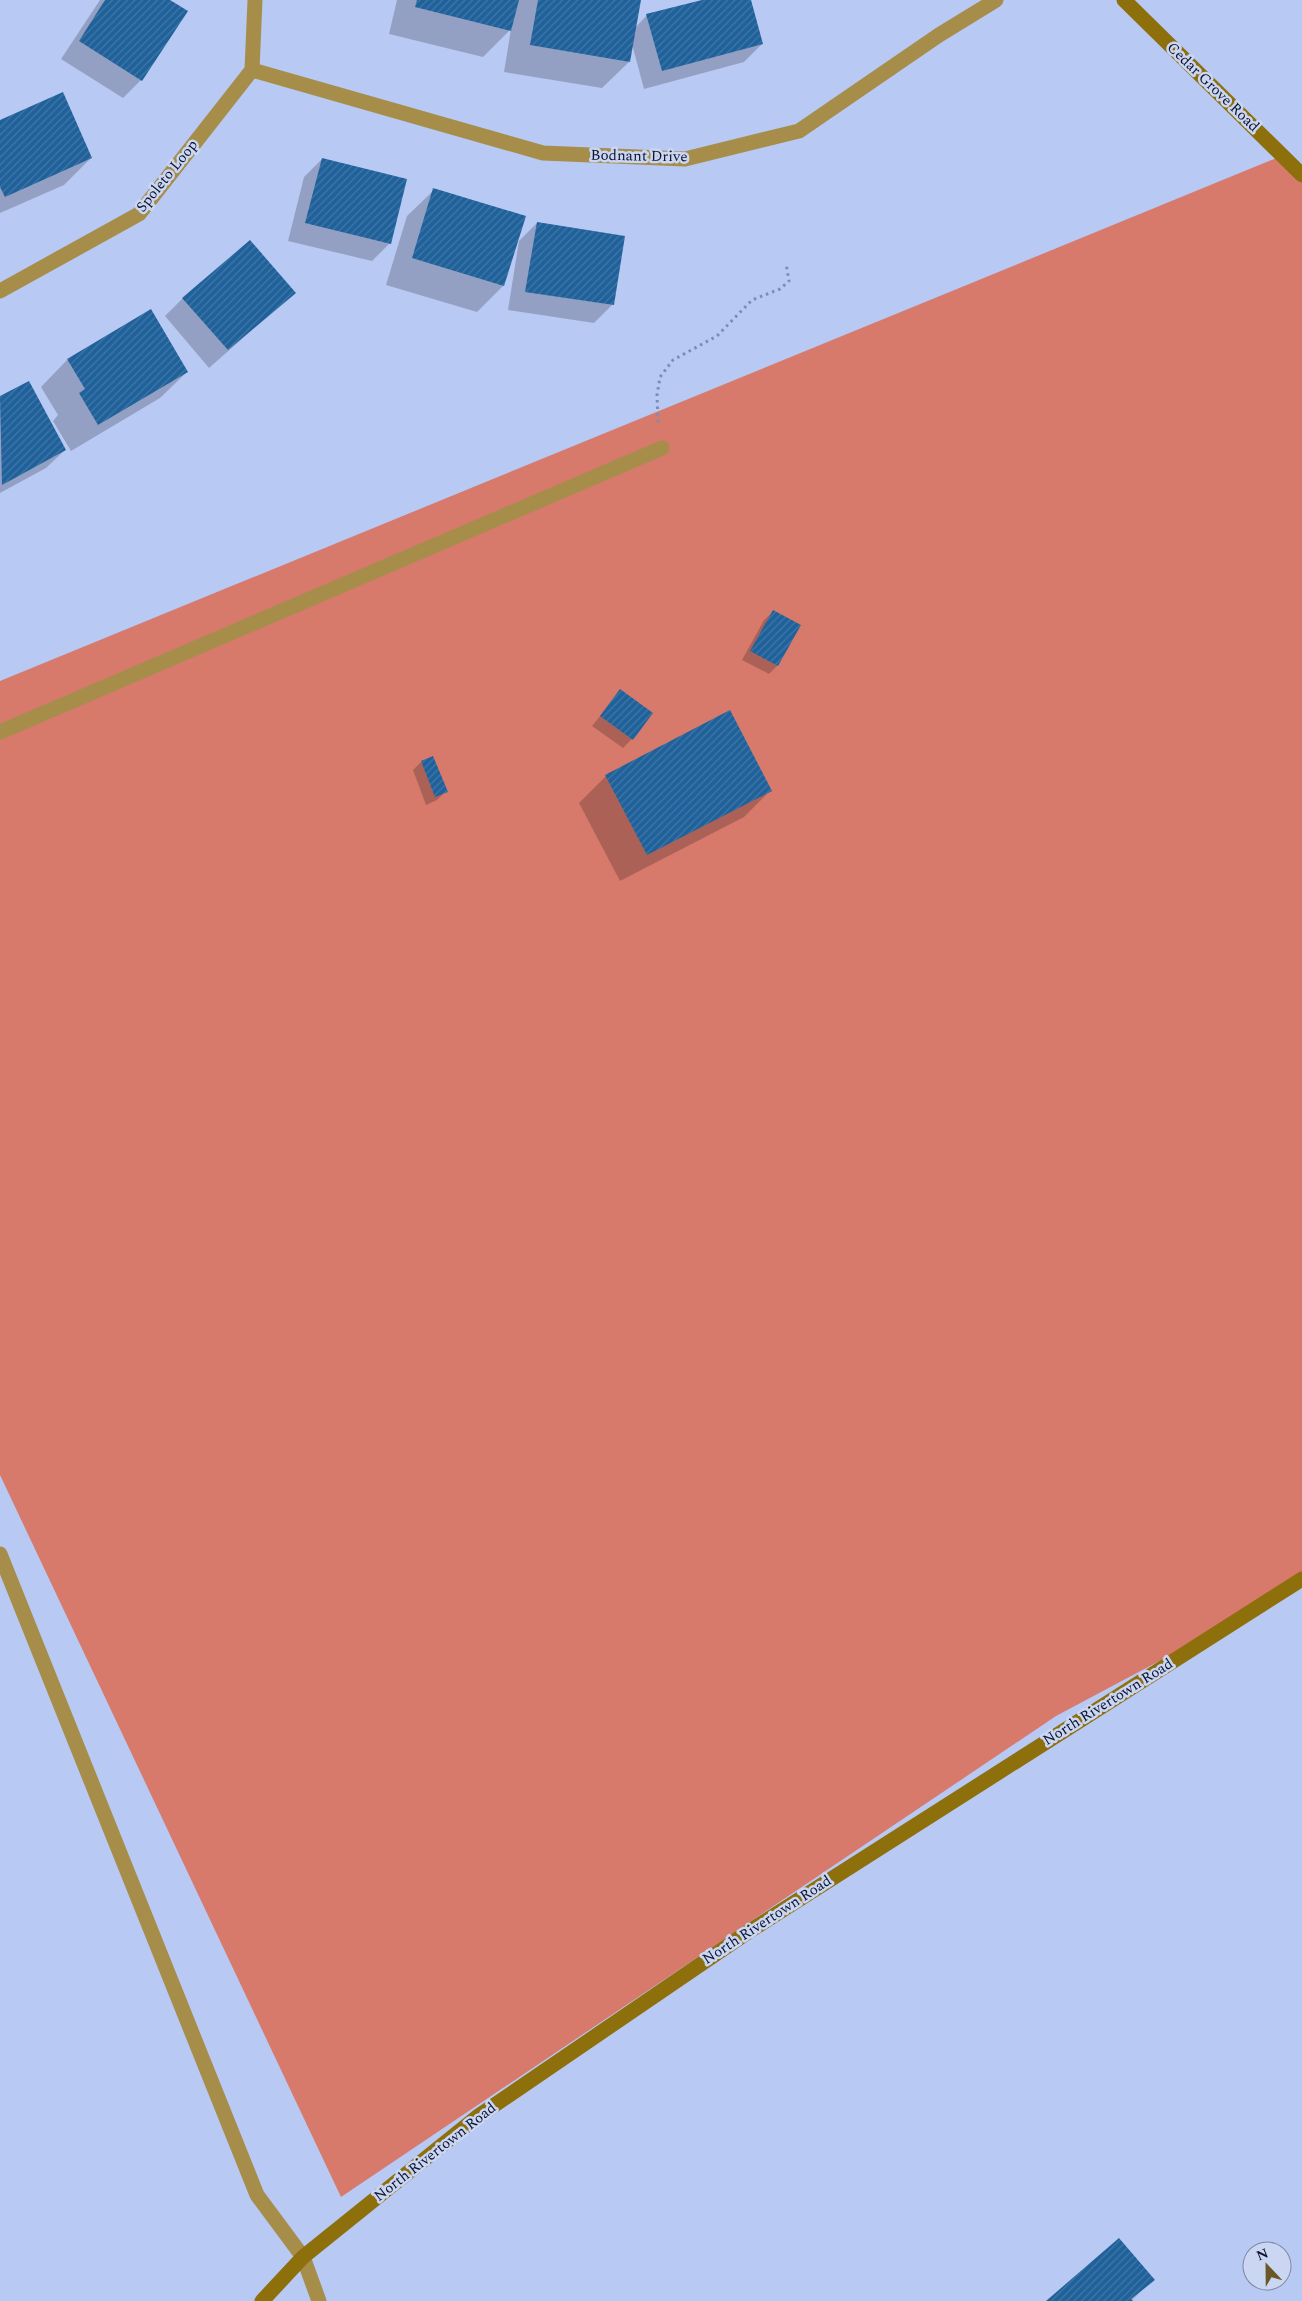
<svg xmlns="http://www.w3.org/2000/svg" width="1302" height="2301" viewBox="0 0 1302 2301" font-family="Spectral,serif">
<defs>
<pattern id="building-hatch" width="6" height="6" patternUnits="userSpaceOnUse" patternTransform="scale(1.25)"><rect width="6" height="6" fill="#1e619b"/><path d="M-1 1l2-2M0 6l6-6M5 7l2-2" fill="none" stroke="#4477a4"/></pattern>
</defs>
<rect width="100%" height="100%" fill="#b8c9f4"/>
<path fill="#d77a6c" d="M1279,157L1302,172V1585L1056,1716L341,2197L0,1475V681Z"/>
<g fill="#0003">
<path d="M100,0H168L186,11L141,80L123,98L61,59Z"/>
<path d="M397,0H639L635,28L647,15L707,0H750L762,44L744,62L644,89L632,44L629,62L602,88L504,72L511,29L483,57L389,34Z"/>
<path d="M0,121L91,158L64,185L0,213Z"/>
<path d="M322,159L390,243L372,261L288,241L304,177Z"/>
<path d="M434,190L503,286L477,312L386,285L407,216Z"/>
<path d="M537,223L623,237L612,305L594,323L508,310L519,241Z"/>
<path d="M294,293L209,368L165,316L183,298Z"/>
<path d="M150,311L187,372L160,398L71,451L53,421L58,415L41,387L67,360Z"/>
<path d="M29,383L65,450L46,468L0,493V398Z"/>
<path d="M773,612L777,666L769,674L742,660L764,620Z"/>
<path d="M621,690L632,739L623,748L592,726Z"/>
<path d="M421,762L446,791L437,800L426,805L413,770Z"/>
<path d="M606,776L771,790L744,817L620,881L579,803Z"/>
<path d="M1153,2280L1131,2301H1048Z"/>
</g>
<g fill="url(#building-hatch)">
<path d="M105,0H170L188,11L142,81L79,41Z"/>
<path d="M417,0H519L511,31L415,7Z"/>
<path d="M538,0H641L630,62L530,45Z"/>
<path d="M702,0H751L763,44L662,71L646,14Z"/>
<path d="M63,92L92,158L5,197L0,187V120Z"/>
<path d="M322,158L407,179L391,244L305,223Z"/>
<path d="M433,188L526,216L504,286L412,258Z"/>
<path d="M537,222L625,236L614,305L525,292Z"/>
<path d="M250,240L296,293L228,350L182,298Z"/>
<path d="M151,309L188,372L98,425L79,393L85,389L67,359Z"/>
<path d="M29,381L66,450L2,485L0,396Z"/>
<path d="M773,610L801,625L778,666L750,651Z"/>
<path d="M620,689L653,713L633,740L600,716Z"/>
<path d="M730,710L772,791L647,855L605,775Z"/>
<path d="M433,756L448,792L435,797L421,761Z"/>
<path d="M1119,2238L1155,2280L1131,2299L1133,2301H1046Z"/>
</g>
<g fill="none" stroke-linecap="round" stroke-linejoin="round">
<path stroke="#7e8cb1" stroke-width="3" stroke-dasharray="2.5 4" stroke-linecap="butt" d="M658,422L657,395L660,377L673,360L717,336L752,300L780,289L789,281L786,263"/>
<g stroke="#a68d4a" stroke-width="15">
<path d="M0,732L662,448"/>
<path d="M0,1554L257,2195L303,2257"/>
</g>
<g stroke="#a68d4a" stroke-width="15">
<path d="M252,70L543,153L685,159L799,131L939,35L996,0"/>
<path d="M0,291L139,214L252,70L255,0"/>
<path d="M303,2257L319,2301"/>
</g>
<g stroke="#8d6f0c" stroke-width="15">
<path d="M1124,0L1302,175"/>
<path d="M262,2301L303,2257L477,2117L748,1932L1302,1579"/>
</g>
</g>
<g text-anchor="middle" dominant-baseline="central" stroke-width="5" stroke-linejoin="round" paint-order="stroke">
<g font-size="15" fill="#0c132d" stroke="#cbd6f3">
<text transform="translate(1213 87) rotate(44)">Cedar Grove Road</text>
<text transform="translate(639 156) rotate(1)">Bodnant Drive</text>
<text transform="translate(167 176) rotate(-51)">Spoleto Loop</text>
<text transform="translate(1108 1702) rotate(-32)">North Rivertown Road</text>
<text transform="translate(767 1920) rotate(-33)">North Rivertown Road</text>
<text transform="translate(435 2152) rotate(-38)">North Rivertown Road</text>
</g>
</g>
<g transform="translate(1267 2266) rotate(338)"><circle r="24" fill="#cbd6f3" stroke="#7f88a4"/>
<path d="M0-4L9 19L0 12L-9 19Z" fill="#695725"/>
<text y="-8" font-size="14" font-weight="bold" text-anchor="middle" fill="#0c132d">N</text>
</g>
</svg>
